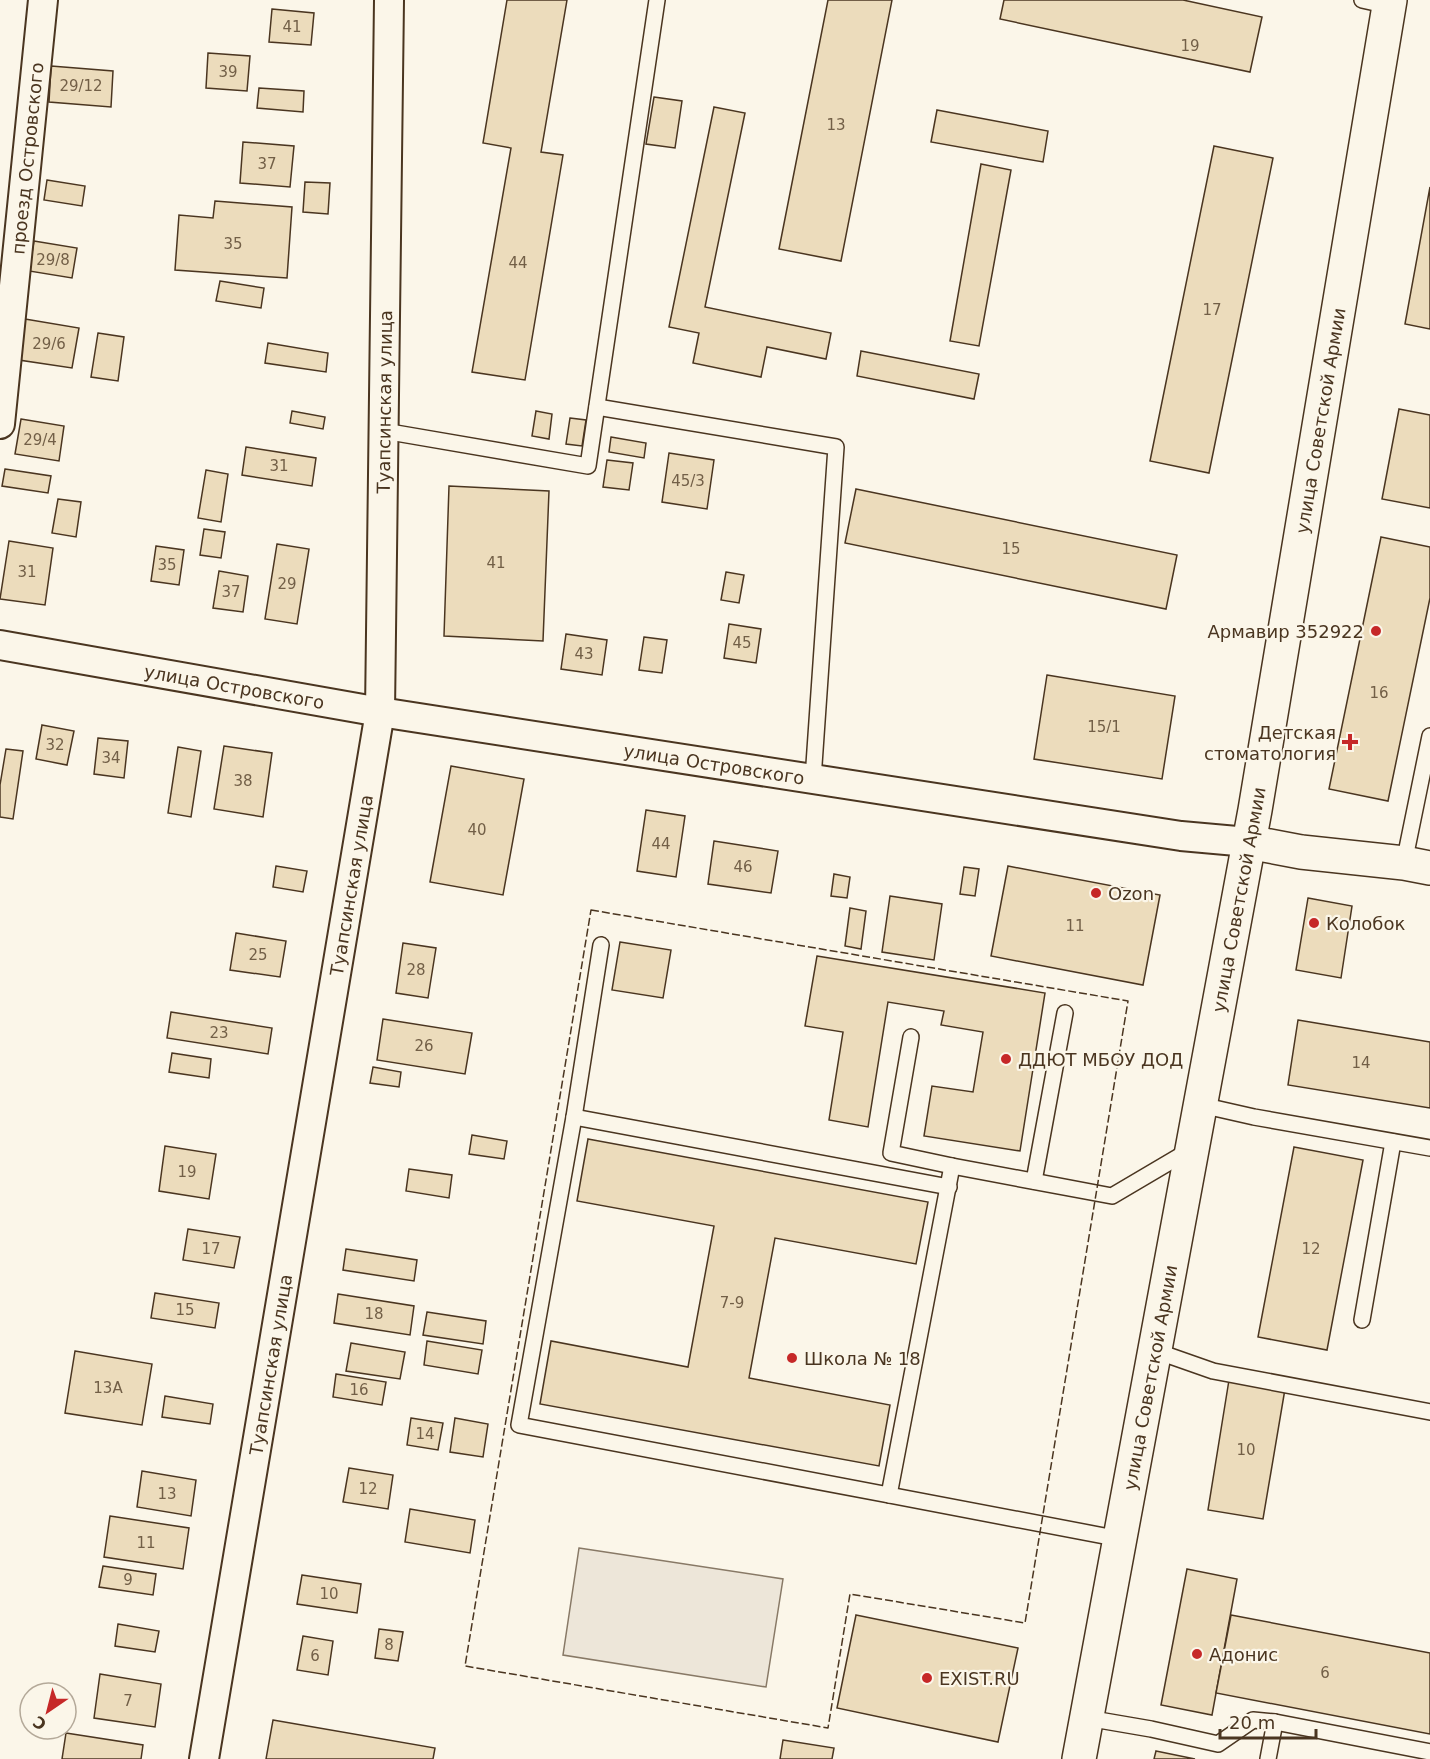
<svg xmlns="http://www.w3.org/2000/svg" width="1430" height="1759" viewBox="0 0 1430 1759" font-family="'DejaVu Sans',sans-serif">
<rect width="100%" height="100%" fill="#fbf6e9"/>
<path fill="#ede6d9" stroke="#887966" stroke-width="1.5" d="M579,1548L783,1579L766,1687L563,1655Z"/>
<g fill="#ecdcbc" stroke="#4a3520" stroke-width="1.5">
<path d="M507,0H567L541,152L563,155L525,380L472,372L511,148L483,143Z"/>
<path d="M828,0H892L841,261L779,249Z"/>
<path d="M1004,0H1183L1262,17L1250,72L1000,19Z"/>
<path d="M272,9L314,13L311,45L269,42Z"/>
<path d="M208,53L250,56L247,91L206,88Z"/>
<path d="M51,66L113,71L111,107L49,102Z"/>
<path d="M259,88L304,91L303,112L257,108Z"/>
<path d="M654,97L682,101L675,148L646,144Z"/>
<path d="M714,107L745,113L705,307L831,333L826,359L767,347L761,377L693,363L699,333L669,327Z"/>
<path d="M937,110L1048,131L1043,162L931,142Z"/>
<path d="M243,142L294,146L290,187L240,183Z"/>
<path d="M1214,146L1273,158L1209,473L1150,461Z"/>
<path d="M981,164L1011,170L979,346L950,341Z"/>
<path d="M47,180L85,186L82,206L44,200Z"/>
<path d="M305,182L330,183L328,214L303,212Z"/>
<path d="M1430,187V329L1405,324Z"/>
<path d="M215,201L292,207L287,278L175,270L179,215L213,218Z"/>
<path d="M34,241L77,248L72,278L29,271Z"/>
<path d="M220,281L264,288L261,308L216,301Z"/>
<path d="M25,319L79,328L72,368L19,360Z"/>
<path d="M98,333L124,337L118,381L91,377Z"/>
<path d="M268,343L328,353L326,372L265,363Z"/>
<path d="M861,351L979,374L974,399L857,376Z"/>
<path d="M1399,409L1430,415V508L1382,499Z"/>
<path d="M292,411L325,417L323,429L290,423Z"/>
<path d="M536,411L552,414L549,439L532,436Z"/>
<path d="M570,418L586,420L582,446L566,444Z"/>
<path d="M21,419L64,426L59,461L15,454Z"/>
<path d="M611,437L646,443L644,458L609,452Z"/>
<path d="M246,447L316,458L312,486L242,475Z"/>
<path d="M669,453L714,460L707,509L662,502Z"/>
<path d="M607,460L633,463L629,490L603,487Z"/>
<path d="M5,469L51,476L48,493L2,486Z"/>
<path d="M206,470L228,474L221,522L198,518Z"/>
<path d="M449,486L549,491L543,641L444,636Z"/>
<path d="M856,489L1177,555L1166,609L845,543Z"/>
<path d="M58,499L81,502L76,537L52,533Z"/>
<path d="M204,529L225,532L221,558L200,555Z"/>
<path d="M1381,537L1430,547V598L1388,801L1329,789Z"/>
<path d="M9,541L53,548L45,605L0,599Z"/>
<path d="M277,544L309,549L297,624L265,619Z"/>
<path d="M156,546L184,550L179,585L151,581Z"/>
<path d="M219,571L248,576L243,612L213,608Z"/>
<path d="M726,572L744,575L739,603L721,600Z"/>
<path d="M729,624L761,629L756,663L724,658Z"/>
<path d="M566,634L607,640L602,675L561,669Z"/>
<path d="M644,637L667,640L662,673L639,670Z"/>
<path d="M1047,675L1175,696L1162,779L1034,759Z"/>
<path d="M42,725L74,731L67,765L36,759Z"/>
<path d="M98,738L128,741L124,778L94,774Z"/>
<path d="M224,746L272,753L263,817L214,809Z"/>
<path d="M178,747L201,751L191,817L168,813Z"/>
<path d="M6,749L23,751L13,819L0,817V785Z"/>
<path d="M451,766L524,779L503,895L430,882Z"/>
<path d="M646,810L685,816L676,877L637,871Z"/>
<path d="M714,841L778,851L771,893L708,884Z"/>
<path d="M276,866L307,871L303,892L273,887Z"/>
<path d="M1008,866L1160,895L1143,985L991,956Z"/>
<path d="M964,867L979,869L975,896L960,894Z"/>
<path d="M834,874L850,877L847,898L831,896Z"/>
<path d="M890,896L942,904L934,960L882,952Z"/>
<path d="M1308,898L1352,906L1341,978L1296,970Z"/>
<path d="M850,908L866,911L861,949L845,946Z"/>
<path d="M236,933L286,941L280,977L230,970Z"/>
<path d="M620,942L671,950L663,998L612,990Z"/>
<path d="M403,943L436,948L428,998L396,993Z"/>
<path d="M817,956L1045,993L1020,1151L924,1136L932,1086L973,1092L983,1032L941,1025L944,1011L888,1002L868,1127L829,1120L843,1032L805,1026Z"/>
<path d="M171,1012L272,1028L268,1054L167,1038Z"/>
<path d="M383,1019L472,1033L465,1074L377,1060Z"/>
<path d="M1298,1020L1430,1042V1108L1288,1085Z"/>
<path d="M172,1053L211,1059L209,1078L169,1072Z"/>
<path d="M373,1067L401,1072L399,1087L370,1083Z"/>
<path d="M472,1135L507,1141L504,1159L469,1154Z"/>
<path d="M588,1139L928,1202L916,1264L775,1238L749,1378L890,1405L879,1466L540,1404L551,1341L688,1367L714,1226L577,1201Z"/>
<path d="M165,1146L216,1154L209,1199L159,1191Z"/>
<path d="M1294,1147L1363,1160L1327,1350L1258,1337Z"/>
<path d="M409,1169L452,1175L449,1198L406,1191Z"/>
<path d="M188,1229L240,1237L234,1268L183,1260Z"/>
<path d="M346,1249L417,1260L414,1281L343,1270Z"/>
<path d="M155,1293L219,1303L215,1328L151,1318Z"/>
<path d="M338,1294L414,1306L410,1335L334,1323Z"/>
<path d="M427,1312L486,1321L483,1344L423,1335Z"/>
<path d="M427,1341L482,1350L478,1374L424,1365Z"/>
<path d="M351,1343L405,1352L400,1379L346,1371Z"/>
<path d="M75,1351L152,1364L142,1425L65,1413Z"/>
<path d="M336,1374L386,1382L382,1405L333,1397Z"/>
<path d="M1229,1380L1285,1389L1263,1519L1208,1510Z"/>
<path d="M165,1396L213,1404L210,1424L162,1417Z"/>
<path d="M411,1418L443,1423L438,1450L407,1445Z"/>
<path d="M455,1418L488,1424L483,1457L450,1452Z"/>
<path d="M349,1468L393,1475L388,1509L343,1502Z"/>
<path d="M142,1471L196,1480L191,1516L137,1507Z"/>
<path d="M410,1509L475,1520L470,1553L405,1542Z"/>
<path d="M110,1516L189,1528L183,1569L104,1557Z"/>
<path d="M103,1566L156,1574L153,1595L99,1587Z"/>
<path d="M1187,1569L1237,1579L1212,1715L1161,1705Z"/>
<path d="M302,1575L361,1584L357,1613L297,1604Z"/>
<path d="M856,1615L1018,1648L998,1742L837,1708Z"/>
<path d="M1231,1615L1430,1653V1734L1216,1693Z"/>
<path d="M118,1624L159,1631L155,1652L115,1646Z"/>
<path d="M379,1629L403,1632L398,1661L375,1658Z"/>
<path d="M303,1636L333,1641L328,1675L297,1670Z"/>
<path d="M100,1674L161,1684L155,1727L94,1718Z"/>
<path d="M273,1720L435,1748L433,1759H266Z"/>
<path d="M66,1733L143,1745L141,1759H62Z"/>
<path d="M783,1740L834,1748L832,1759H780Z"/>
<path d="M1156,1751L1195,1759H1154Z"/>
</g>
<g fill="none" stroke-linecap="round" stroke-linejoin="round">
<defs>
<g id="lane">
<path d="M1362,0L1389,6"/>
<path d="M597,407L836,447L813,779"/>
<path d="M384,431L588,466L657,0"/>
<path d="M1404,863L1430,736"/>
<path d="M911,1037L891,1153L952,1166"/>
<path d="M1201,1105L1254,1117L1430,1148"/>
<path d="M574,1117L601,945"/>
<path d="M1034,1181L1065,1013"/>
<path d="M1362,1320L1393,1142"/>
<path d="M1156,1351L1213,1371L1430,1412"/>
<path d="M889,1495L519,1425L574,1117L949,1187"/>
<path d="M1120,1539L889,1495L952,1166L1112,1196L1190,1150"/>
<path d="M1087,1718L1151,1729L1218,1744L1253,1720L1275,1722L1430,1752"/>
<path d="M1268,1759L1275,1722"/>
</g>
<g id="street">
<path id="s1" d="M0,424L43,0"/>
<path id="s2" d="M0,645L380,712L1181,836L1248,842"/>
<path id="s3" d="M204,1759L380,712L389,0"/>
</g>
<g id="secondary">
<path d="M1248,842L1301,852L1404,863L1430,868"/>
<path id="s4" d="M1079,1759L1255,810L1390,0"/>
</g>
</defs>
<use href="#lane" stroke="#4a3520" stroke-width="18"/>
<use href="#street" stroke="#4a3520" stroke-width="32"/>
<use href="#secondary" stroke="#4a3520" stroke-width="36"/>
<use href="#lane" stroke="#fbf6e9" stroke-width="15"/>
<use href="#street" stroke="#fbf6e9" stroke-width="28"/>
<use href="#secondary" stroke="#fbf6e9" stroke-width="33"/>
<path stroke="#4a3520" stroke-width="1.5" stroke-dasharray="8 3" stroke-linecap="butt" d="M591,910L1128,1001L1025,1623L850,1594L828,1728L465,1666Z"/>
</g>
<g fill="#c62828" stroke="#fbf6e9" stroke-width="2">
<circle cx="1376" cy="631" r="6"/>
<path d="M1347 733h6v6h6v6h-6v6h-6v-6h-6v-6h6z"/>
<circle cx="1096" cy="893" r="6"/>
<circle cx="1314" cy="923" r="6"/>
<circle cx="1006" cy="1059" r="6"/>
<circle cx="792" cy="1358" r="6"/>
<circle cx="1197" cy="1654" r="6"/>
<circle cx="927" cy="1678" r="6"/>
</g>
<g text-anchor="middle" dominant-baseline="central" stroke-width="4.5" stroke-linejoin="round" paint-order="stroke">
<g font-size="15" fill="#725f47">
<text x="292" y="27">41</text>
<text x="1190" y="46">19</text>
<text x="228" y="72">39</text>
<text x="81" y="86">29/12</text>
<text x="836" y="125">13</text>
<text x="267" y="164">37</text>
<text x="233" y="244">35</text>
<text x="53" y="260">29/8</text>
<text x="518" y="263">44</text>
<text x="1212" y="310">17</text>
<text x="49" y="344">29/6</text>
<text x="40" y="440">29/4</text>
<text x="279" y="466">31</text>
<text x="688" y="481">45/3</text>
<text x="1011" y="549">15</text>
<text x="496" y="563">41</text>
<text x="167" y="565">35</text>
<text x="27" y="572">31</text>
<text x="287" y="584">29</text>
<text x="231" y="592">37</text>
<text x="742" y="643">45</text>
<text x="584" y="654">43</text>
<text x="1379" y="693">16</text>
<text x="1104" y="727">15/1</text>
<text x="55" y="745">32</text>
<text x="111" y="758">34</text>
<text x="243" y="781">38</text>
<text x="477" y="830">40</text>
<text x="661" y="844">44</text>
<text x="743" y="867">46</text>
<text x="1075" y="926">11</text>
<text x="258" y="955">25</text>
<text x="416" y="970">28</text>
<text x="219" y="1033">23</text>
<text x="424" y="1046">26</text>
<text x="1361" y="1063">14</text>
<text x="187" y="1172">19</text>
<text x="211" y="1249">17</text>
<text x="1311" y="1249">12</text>
<text x="732" y="1303">7-9</text>
<text x="185" y="1310">15</text>
<text x="374" y="1314">18</text>
<text x="108" y="1388">13А</text>
<text x="359" y="1390">16</text>
<text x="425" y="1434">14</text>
<text x="1246" y="1450">10</text>
<text x="368" y="1489">12</text>
<text x="167" y="1494">13</text>
<text x="146" y="1543">11</text>
<text x="128" y="1580">9</text>
<text x="329" y="1594">10</text>
<text x="389" y="1645">8</text>
<text x="315" y="1656">6</text>
<text x="1325" y="1673">6</text>
<text x="128" y="1701">7</text>
</g>
<g font-size="18" fill="#4a3520" stroke="#fbf6e9">
<text stroke="none"><textPath href="#s1" startOffset="267">проезд Островского</textPath></text>
<text stroke="none"><textPath href="#s3" startOffset="1372">Туапсинская улица</textPath></text>
<text stroke="none"><textPath href="#s4" startOffset="1360">улица Советской Армии</textPath></text>
<text stroke="none"><textPath href="#s2" startOffset="238">улица Островского</textPath></text>
<text stroke="none"><textPath href="#s2" startOffset="724">улица Островского</textPath></text>
<text stroke="none"><textPath href="#s3" startOffset="886">Туапсинская улица</textPath></text>
<text stroke="none"><textPath href="#s4" startOffset="874">улица Советской Армии</textPath></text>
<text stroke="none"><textPath href="#s3" startOffset="400">Туапсинская улица</textPath></text>
<text stroke="none"><textPath href="#s4" startOffset="388">улица Советской Армии</textPath></text>
</g>
<g font-size="18" fill="#4a3520" stroke="#fbf6e9" text-anchor="start">
<text x="1364" y="631" text-anchor="end">Армавир 352922</text>
<text x="1336" y="732" text-anchor="end">Детская<tspan x="1336" dy="21">стоматология</tspan></text>
<text x="1108" y="893">Ozon</text>
<text x="1326" y="923">Колобок</text>
<text x="1018" y="1059">ДДЮТ МБОУ ДОД</text>
<text x="804" y="1358">Школа № 18</text>
<text x="1209" y="1654">Адонис</text>
<text x="939" y="1678">EXIST.RU</text>
</g>
</g>
<g transform="translate(48 1711) rotate(215)"><circle r="28" fill="#fbf6e9" stroke="#b4a999" stroke-width="1.5"/>
<path d="M0-4.5L10 22L0 15L-10 22Z" fill="#c62828"/>
<text y="-9" font-size="16" font-weight="bold" text-anchor="middle" fill="#4a3520">С</text>
</g>
<path d="M1220 1729v9h96v-9" fill="none" stroke="#4a3520" stroke-width="3"/>
<text x="1229" y="1729" font-size="18" fill="#4a3520" stroke="#fbf6e9" stroke-width="4.5" paint-order="stroke">20 m</text>
</svg>
